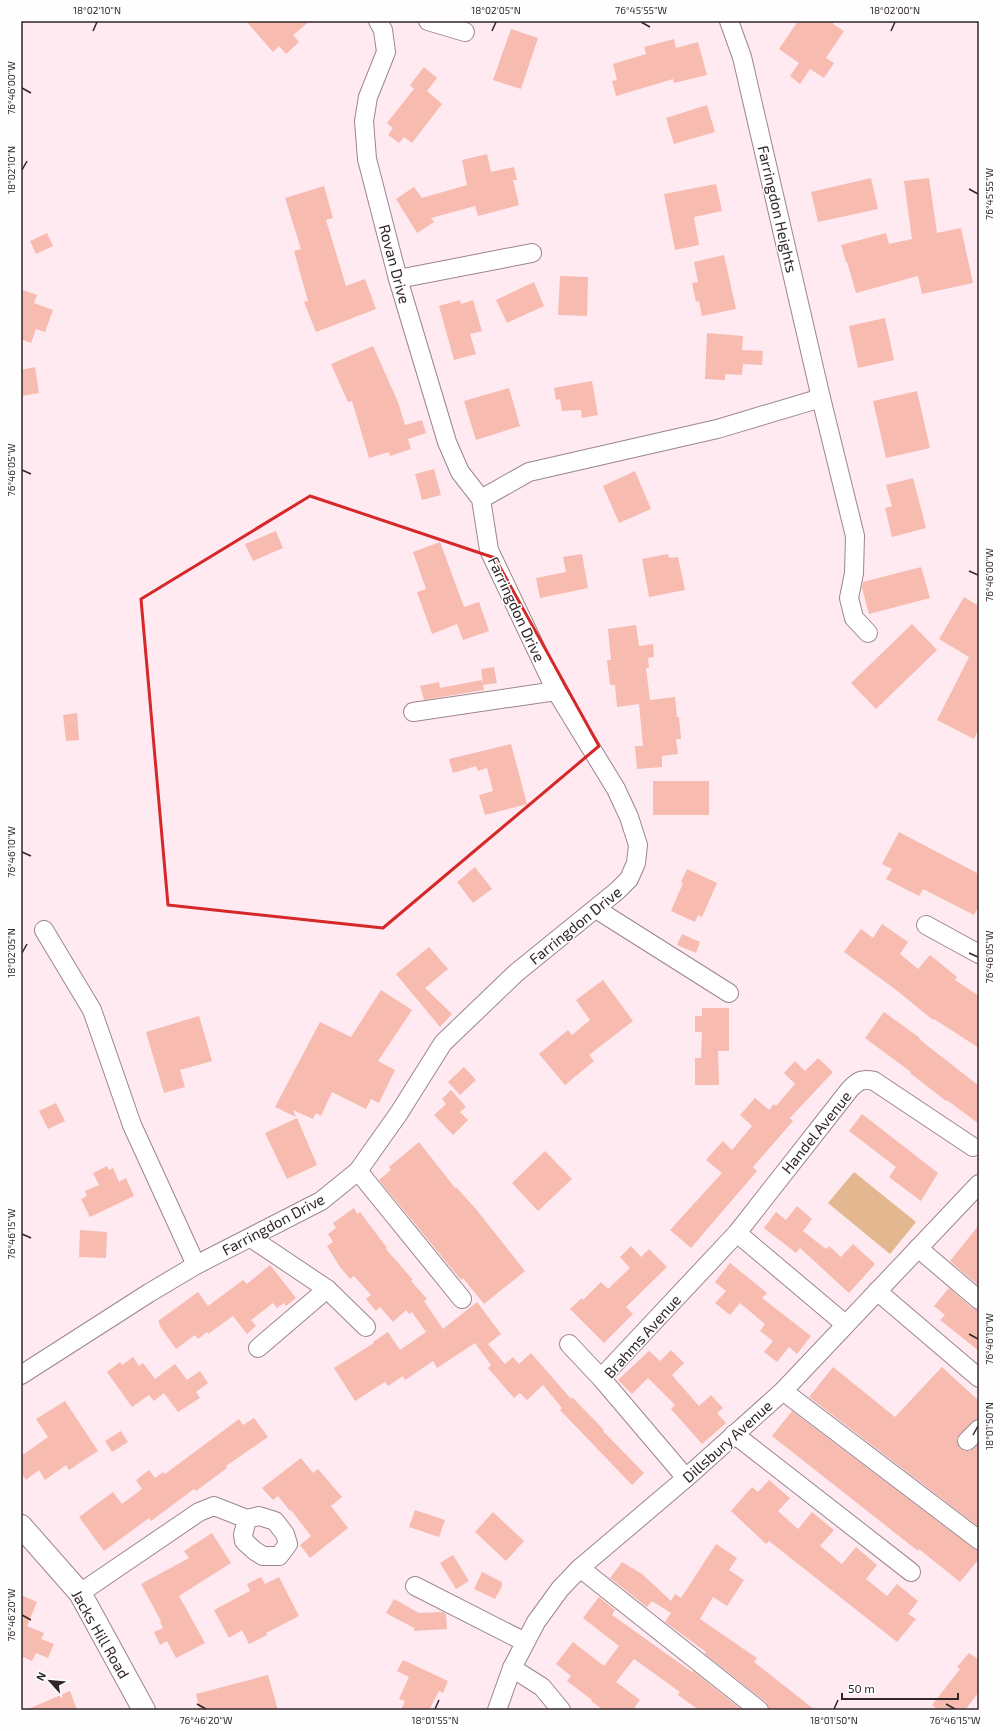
<svg xmlns="http://www.w3.org/2000/svg" width="1000" height="1731" viewBox="0 0 1000 1731" font-family="'Exo 2',sans-serif">
<rect width="100%" height="100%" fill="#ffeaf1"/>
<path fill="#e3b891" d="M854,1172L916,1222L890,1254L828,1203Z"/>
<g fill="#f7bbb0">
<path d="M246,21H310L293,35L299,42L286,54L279,46L273,52Z"/>
<path d="M798,21H833V24L844,31L826,58L834,63L824,78L810,69L800,84L790,76L799,63L779,49Z"/>
<path d="M511,29L538,38L521,89L493,80Z"/>
<path d="M674,39L676,48L698,42L707,75L674,83L673,79L616,96L612,81L617,80L613,64L646,54L644,47Z"/>
<path d="M424,67L437,78L427,91L442,104L412,143L404,137L399,143L388,135L393,128L387,123L414,89L410,85Z"/>
<path d="M707,105L715,132L674,144L666,118Z"/>
<path d="M487,154L491,172L514,167L517,180H513L519,205L478,216L475,206L431,218L434,222L417,233L396,199L414,187L422,198L467,185L462,160Z"/>
<path d="M871,178L878,209L818,222L811,192Z"/>
<path d="M929,178L937,233L961,228L973,283L922,294L918,276L856,293L847,262H846L841,245L886,233L889,244L912,239L904,181Z"/>
<path d="M716,184L722,211L694,217L699,245L675,250L664,194Z"/>
<path d="M324,186L333,218L326,220L346,286L365,279L376,309L316,332L304,302L308,301L294,251L301,249L285,198Z"/>
<path d="M47,233L53,246L36,254L30,241Z"/>
<path d="M724,255L736,309L702,316L699,301L696,302L692,283L698,282L694,262Z"/>
<path d="M560,276L588,277L587,316L558,315Z"/>
<path d="M534,282L544,306L507,323L496,300Z"/>
<path d="M23,290L37,295L34,303L53,310L45,332L36,329L31,343L21,339V296Z"/>
<path d="M460,300L461,304L473,300L482,331L470,334L476,354L454,360L439,306Z"/>
<path d="M885,318L894,360L858,368L849,326Z"/>
<path d="M707,333L743,336L742,350L763,351L762,365L743,364L742,375L725,374V380L705,379Z"/>
<path d="M373,346L398,402L405,425L422,420L426,433L408,439L411,449L390,456L389,452L369,458L352,401L348,402L331,364Z"/>
<path d="M35,367L39,393L21,396V370Z"/>
<path d="M592,381L598,415L582,418L581,410L562,411L560,399L556,400L554,388Z"/>
<path d="M509,388L520,426L476,440L464,401Z"/>
<path d="M917,391L930,448L886,458L873,401Z"/>
<path d="M434,469L441,495L422,500L415,474Z"/>
<path d="M635,471L651,509L619,523L603,486Z"/>
<path d="M913,478L926,528L892,537L885,508L892,506L886,485Z"/>
<path d="M276,531L283,548L253,561L245,544Z"/>
<path d="M440,542L464,607L479,602L489,631L463,640L457,624L432,634L417,592L426,589L413,552Z"/>
<path d="M582,554L588,588L540,598L536,578L566,572L563,557Z"/>
<path d="M668,554L669,558L678,557L685,590L649,597L642,559Z"/>
<path d="M921,567L930,598L869,614L862,588L863,582Z"/>
<path d="M964,597L979,606V728L974,739L937,720L969,657L939,639Z"/>
<path d="M912,624L937,650L876,709L851,683Z"/>
<path d="M636,625L639,646L653,644L654,657L648,658L649,668H646L650,700L675,697L677,717H679L681,739H676L678,754L662,756V767L637,769L635,746H643L639,704L617,707L615,685H610L607,660H611L608,629Z"/>
<path d="M494,667L497,683L483,685L484,690L424,700L420,686L439,682L440,688L482,680L483,683L481,669Z"/>
<path d="M77,713L79,740L66,741L63,715Z"/>
<path d="M511,744L527,804L485,815L479,795L493,791L487,768L478,771L476,766L453,773L449,759Z"/>
<rect x="653" y="781" width="56" height="34"/>
<path d="M899,832L979,874V906L974,915L923,889L919,896L886,879L892,869L882,864Z"/>
<path d="M475,867L492,889L473,903L457,882Z"/>
<path d="M687,869L717,883L702,917L698,915L695,922L671,911L683,883L681,882Z"/>
<path d="M882,924L908,942L900,954L918,969L930,955L957,977L955,980L979,996V1048L934,1019L933,1020L895,989L844,952L861,929L873,938Z"/>
<path d="M682,934L700,942L696,953L677,945Z"/>
<path d="M429,947L448,969L425,988L452,1014L440,1027L396,974Z"/>
<path d="M603,980L633,1021L589,1055L594,1061L565,1085L539,1054L568,1030L572,1035L590,1020L576,1000Z"/>
<path d="M381,990L412,1010L378,1061L395,1070L379,1103L371,1099L366,1109L332,1092L321,1116L316,1113L313,1119L293,1110L296,1117L275,1107L320,1022L351,1037Z"/>
<path d="M702,1008H729V1051H718L719,1085H695V1058H701L702,1032H695V1016H702Z"/>
<path d="M884,1012L920,1038L919,1039L979,1086V1124L947,1100L946,1101L910,1073L911,1072L865,1038Z"/>
<path d="M199,1016L212,1061L180,1070L185,1087L164,1093L146,1032Z"/>
<path d="M818,1058L833,1072L790,1118L793,1121L753,1167L757,1171L691,1248L670,1230L722,1173L706,1160L723,1141L732,1150L752,1126L740,1115L755,1098L769,1110L774,1104L776,1106L795,1084L784,1073L795,1061L805,1071Z"/>
<path d="M464,1067L476,1080L460,1095L448,1082Z"/>
<path d="M451,1090L466,1107L460,1112L468,1120L453,1135L434,1115L446,1104L442,1099Z"/>
<path d="M56,1103L65,1121L48,1129L39,1111Z"/>
<path d="M862,1114L938,1173L921,1201L889,1177L896,1167L849,1131Z"/>
<path d="M297,1118L317,1165L287,1179L265,1133Z"/>
<path d="M419,1142L455,1188L456,1187L475,1208L525,1271L484,1304L463,1278L461,1280L379,1180L391,1170L389,1167Z"/>
<path d="M545,1151L572,1179L538,1211L512,1183Z"/>
<path d="M107,1166L109,1170L113,1168L119,1182L126,1178L134,1196L90,1217L81,1199L87,1196L85,1191L99,1185L93,1173Z"/>
<path d="M797,1206L812,1219L803,1231L826,1249L829,1246L841,1257L853,1244L875,1264L849,1293L800,1248L796,1253L764,1228L776,1212L786,1220Z"/>
<path d="M354,1208L357,1214L360,1212L387,1248L386,1249L413,1280L411,1281L427,1299L424,1301L443,1329L477,1302L501,1334L488,1344L505,1364L513,1357L519,1364L531,1353L571,1399L572,1397L604,1430L603,1431L644,1473L632,1485L560,1410L562,1408L543,1385L527,1400L520,1393L514,1398L488,1368L491,1365L475,1343L437,1368L433,1361L405,1380L403,1376L388,1386L385,1382L355,1401L334,1368L374,1343L373,1342L388,1332L400,1350L426,1332L412,1312L409,1314L406,1310L393,1322L380,1307L376,1311L366,1299L371,1295L354,1276L350,1279L340,1267L327,1246L333,1242L328,1234L336,1228L333,1223Z"/>
<path d="M979,1225V1286L950,1261Z"/>
<path d="M80,1230L107,1232L106,1258L79,1257Z"/>
<path d="M631,1246L641,1257L649,1249L667,1267L626,1307L633,1314L604,1343L570,1309L582,1298L583,1300L601,1282L608,1289L630,1268L620,1257Z"/>
<path d="M730,1263L767,1293L762,1298L811,1336L797,1354L789,1347L777,1362L764,1352L773,1341L760,1331L765,1324L740,1303L730,1315L715,1303L726,1291L715,1282Z"/>
<path d="M270,1265L296,1298L286,1306L284,1303L277,1308L273,1303L251,1320L256,1326L247,1334L233,1316L208,1334L207,1332L198,1339L195,1335L176,1349L159,1325L160,1324L158,1321L198,1292L208,1306L243,1280L247,1284Z"/>
<path d="M949,1288L972,1308L979,1310V1351L940,1320L945,1315L934,1306Z"/>
<path d="M671,1350L684,1363L672,1375L677,1381L699,1406L711,1395L723,1408L717,1413L726,1423L702,1444L671,1409L675,1405L648,1378L632,1394L618,1380L649,1351L660,1361Z"/>
<path d="M133,1357L139,1366L143,1363L155,1379L175,1364L187,1380L200,1371L208,1383L196,1392L200,1398L178,1412L164,1393L154,1401L149,1395L132,1407L107,1372L120,1362L122,1365Z"/>
<path d="M833,1367L895,1417L942,1367L979,1401V1419L972,1422L960,1434L957,1439L959,1448L965,1451H970L979,1444V1527L809,1397Z"/>
<path d="M65,1401L98,1451L69,1470L66,1465L45,1480L39,1470L26,1480L21,1472V1456L48,1437L36,1419Z"/>
<path d="M792,1411L973,1548L979,1550V1559L960,1582L919,1549L918,1551L772,1436Z"/>
<path d="M254,1418L268,1437L226,1466L227,1468L196,1491L194,1489L151,1521L149,1518L104,1551L79,1517L113,1492L122,1504L142,1489L136,1480L149,1470L155,1478L163,1472L165,1474L239,1419L243,1425Z"/>
<path d="M121,1431L128,1442L112,1452L105,1441Z"/>
<path d="M301,1458L313,1473L318,1469L342,1497L331,1506L348,1528L310,1558L300,1545L311,1536L291,1510L290,1511L278,1496L273,1500L262,1488Z"/>
<path d="M769,1480L790,1498L778,1511L798,1529L812,1512L834,1530L820,1546L842,1564L856,1547L877,1565L866,1579L887,1596L897,1584L918,1601L908,1614L916,1619L897,1642L769,1541L766,1544L731,1511L752,1487L758,1492Z"/>
<path d="M415,1510L445,1520L439,1537L409,1527Z"/>
<path d="M493,1512L524,1541L506,1561L475,1532Z"/>
<path d="M212,1533L231,1563L179,1596L205,1643L176,1658L167,1641L160,1645L154,1632L163,1628L160,1622L161,1621L141,1584L189,1558L184,1551Z"/>
<path d="M716,1544L737,1558L729,1570L744,1580L727,1606L713,1597L700,1619L757,1658L754,1662L815,1710H769L766,1702L705,1654L706,1652L665,1622L671,1613L652,1601L647,1607L610,1578L622,1562L642,1574L671,1601L675,1594L681,1598Z"/>
<path d="M453,1555L469,1581L456,1589L440,1563Z"/>
<path d="M482,1572L502,1582V1586L495,1599L474,1589Z"/>
<path d="M261,1577L265,1584L279,1577L299,1616L266,1633L267,1635L249,1644L242,1630L229,1638L214,1610L250,1591L247,1584Z"/>
<path d="M21,1595L37,1602L27,1626L44,1633L41,1639L54,1644L48,1658L36,1653L32,1661L21,1656Z"/>
<path d="M599,1597L615,1610L612,1615L692,1672L693,1671L742,1710H699L678,1695L680,1692L634,1659L616,1682L640,1700L633,1710H603L591,1701L592,1700L567,1681L571,1676L556,1664L573,1642L604,1666L619,1646L583,1618Z"/>
<path d="M394,1599L419,1613L443,1612L446,1614L447,1629L414,1631V1628L386,1613Z"/>
<path d="M969,1653L979,1660V1692L965,1710H938L932,1705L960,1669L957,1667Z"/>
<path d="M403,1660L448,1681L443,1693L439,1691L429,1710H401L405,1701L399,1699L409,1677L397,1671Z"/>
<path d="M268,1675L278,1710H200L196,1694Z"/>
<path d="M70,1691L77,1710H26Z"/>
</g>
<g fill="none" stroke-linecap="round" stroke-linejoin="round">
<defs>
<g id="street">
<path d="M428,21L465,32"/>
<path d="M729,21L742,57L821,398L855,536L854,573L849,598L854,618L868,633"/>
<path d="M398,279L532,253"/>
<path d="M481,499L529,472L717,429L821,398"/>
<path d="M413,712L556,691"/>
<path d="M596,909L729,993"/>
<path d="M926,925L979,954"/>
<path d="M44,930L92,1010L132,1125L196,1265"/>
<path d="M358,1171L462,1299"/>
<path d="M737,1233L845,1324"/>
<path d="M251,1238L327,1289L366,1327"/>
<path d="M918,1248L979,1300"/>
<path d="M877,1291L979,1378"/>
<path d="M569,1344L601,1378"/>
<path d="M258,1348L327,1289"/>
<path d="M21,1375L149,1293L196,1265L321,1201L358,1171L399,1113L443,1043L516,973L617,891L629,879L636,863L638,845L629,817L616,789L556,691L489,550L481,499L460,472L447,442L398,279L367,159L364,121L368,97L386,52L383,30L378,21"/>
<path d="M783,1391L979,1540"/>
<path d="M734,1434L911,1572"/>
<path d="M967,1441L979,1429"/>
<path d="M686,1478L601,1378L737,1233L850,1089C858,1081 862,1078 874,1081L973,1147"/>
<path d="M580,1568L759,1710"/>
<path d="M415,1586L525,1642"/>
<path d="M80,1593L199,1512L214,1506L247,1519L259,1516L275,1521L285,1534L288,1544L279,1556H263L255,1551L244,1541L243,1535L247,1519"/>
<path d="M512,1668L542,1687L561,1710"/>
<path d="M497,1710L512,1668L536,1622L560,1589L580,1568L686,1478L783,1391L979,1184"/>
</g>
<path id="secondary" d="M21,1526L80,1593L144,1710"/>
</defs>
<use href="#street" stroke="#9c868d" stroke-width="20"/>
<use href="#secondary" stroke="#9c868d" stroke-width="24"/>
<use href="#street" stroke="#fff" stroke-width="18"/>
<use href="#secondary" stroke="#fff" stroke-width="22"/>
</g>
<path fill="none" stroke="#d62828" stroke-width="3" stroke-linejoin="round" d="M310,496L495,558L599,746L383,928L168,905L141,599Z"/>
<path fill="none" stroke="#302629" stroke-width="1.5" d="M641,22L650,27M93,31L97,22M492,31L496,22M891,31L895,22M22,88L31,93M22,170L27,161M969,189L978,194M22,470L31,474M969,571L978,575M22,852L31,856M22,953L27,944M969,953L978,957M22,1234L31,1238M969,1334L978,1339M973,1435L978,1426M22,1615L31,1620M197,1704L206,1709M946,1704L955,1709M435,1709L439,1700M834,1709L838,1700"/>
<g text-anchor="middle" dominant-baseline="central" stroke-width="3" stroke-linejoin="round" paint-order="stroke">
<g font-size="15" fill="#302629" stroke="#fefefe">
<text transform="translate(778 209) rotate(77)">Farringdon Heights</text>
<text transform="translate(395 264) rotate(75)">Rovan Drive</text>
<text transform="translate(517 609) rotate(65)">Farringdon Drive</text>
<text transform="translate(575 925) rotate(-39)">Farringdon Drive</text>
<text transform="translate(816 1132) rotate(-51)">Handel Avenue</text>
<text transform="translate(273 1224) rotate(-28)">Farringdon Drive</text>
<text transform="translate(642 1336) rotate(-48)">Brahms Avenue</text>
<text transform="translate(727 1441) rotate(-42)">Dillsbury Avenue</text>
<text transform="translate(101 1634) rotate(60)">Jacks Hill Road</text>
</g>
</g>
<rect width="1000" height="1731" fill="none" stroke="#fefefe" stroke-width="44"/>
<g transform="translate(50 1681) rotate(297)" stroke="#fefefe" stroke-width="3" paint-order="stroke">
<path d="M0-3L7 15L0 10L-7 15Z" fill="#302629"/>
<text y="-6" font-size="11" font-weight="bold" text-anchor="middle" fill="#302629">N</text>
</g>
<path d="M842 1693v6h116v-6" fill="none" stroke="#302629" stroke-width="2"/>
<text x="848" y="1693" font-size="12" fill="#302629" stroke="#fefefe" stroke-width="3" paint-order="stroke">50 m</text>
<rect x="22" y="22" width="956" height="1687" fill="none" stroke="#302629" stroke-width="1.5"/>
<g font-size="10" text-anchor="middle" fill="#302629">
<text x="97" y="14">18°02'10"N</text>
<text x="496" y="14">18°02'05"N</text>
<text x="641" y="14">76°45'55"W</text>
<text x="895" y="14">18°02'00"N</text>
<text transform="translate(11 88) rotate(-90)" y="4">76°46'00"W</text>
<text transform="translate(11 170) rotate(-90)" y="4">18°02'10"N</text>
<text transform="translate(989 194) rotate(-90)" y="4">76°45'55"W</text>
<text transform="translate(11 470) rotate(-90)" y="4">76°46'05"W</text>
<text transform="translate(989 575) rotate(-90)" y="4">76°46'00"W</text>
<text transform="translate(11 852) rotate(-90)" y="4">76°46'10"W</text>
<text transform="translate(11 953) rotate(-90)" y="4">18°02'05"N</text>
<text transform="translate(989 957) rotate(-90)" y="4">76°46'05"W</text>
<text transform="translate(11 1234) rotate(-90)" y="4">76°46'15"W</text>
<text transform="translate(989 1339) rotate(-90)" y="4">76°46'10"W</text>
<text transform="translate(989 1426) rotate(-90)" y="4">18°01'50"N</text>
<text transform="translate(11 1615) rotate(-90)" y="4">76°46'20"W</text>
<text x="206" y="1724">76°46'20"W</text>
<text x="435" y="1724">18°01'55"N</text>
<text x="834" y="1724">18°01'50"N</text>
<text x="955" y="1724">76°46'15"W</text>
</g>
</svg>
